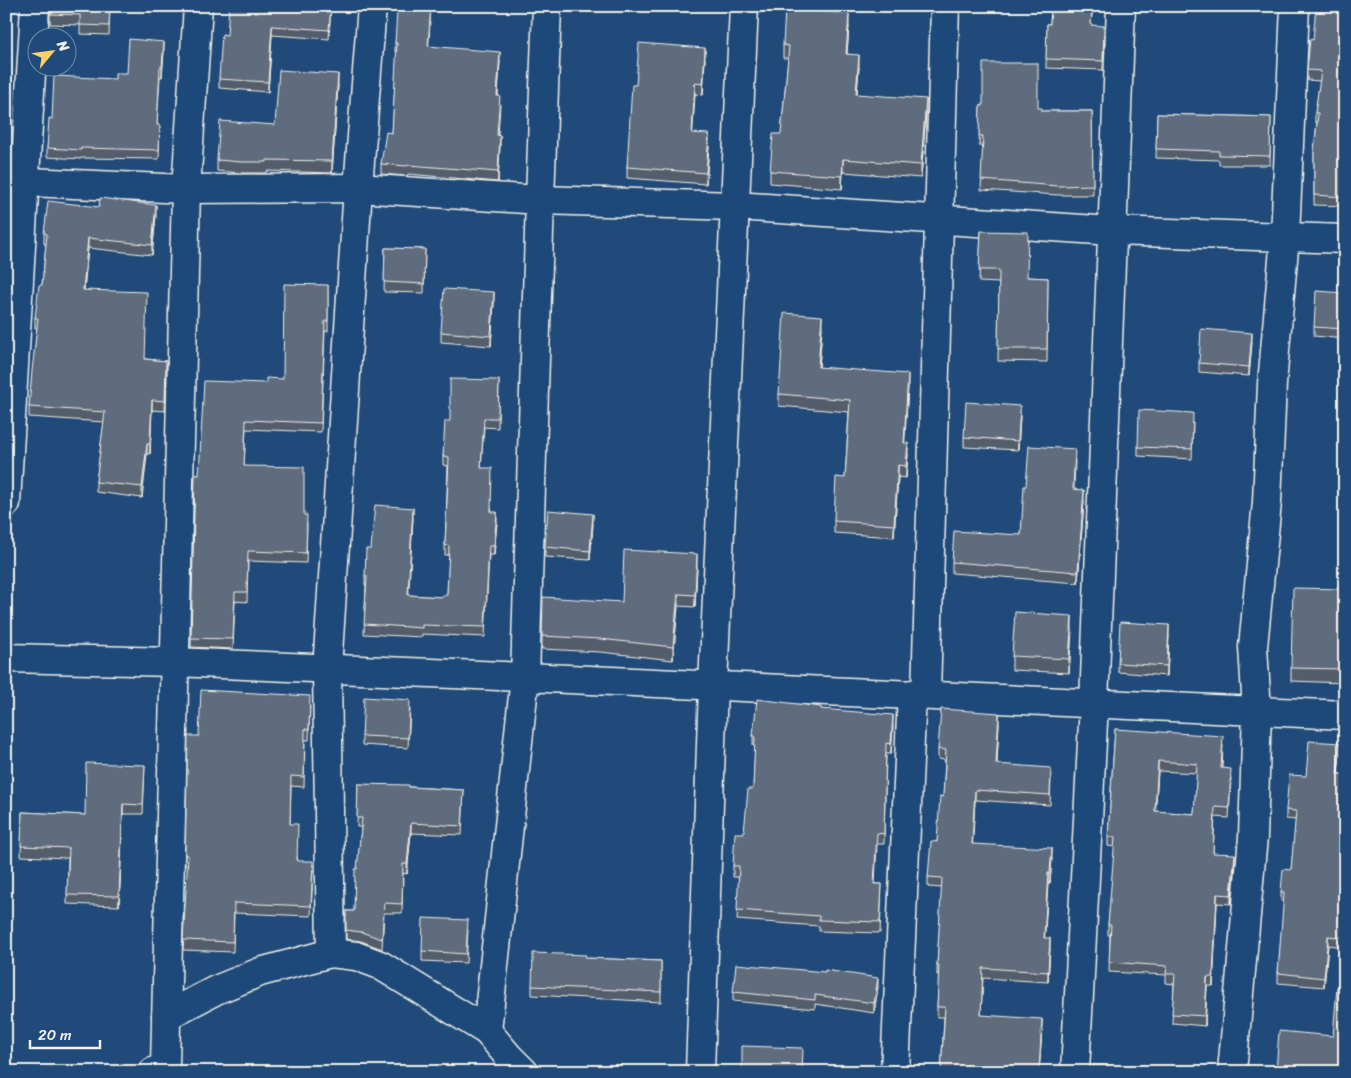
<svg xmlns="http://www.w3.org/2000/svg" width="1351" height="1078" viewBox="0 0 1351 1078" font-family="Sriracha,sans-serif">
<rect width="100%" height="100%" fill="#1f4a7a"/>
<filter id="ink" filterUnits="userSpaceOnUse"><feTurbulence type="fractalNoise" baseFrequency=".02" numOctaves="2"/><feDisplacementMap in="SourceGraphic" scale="10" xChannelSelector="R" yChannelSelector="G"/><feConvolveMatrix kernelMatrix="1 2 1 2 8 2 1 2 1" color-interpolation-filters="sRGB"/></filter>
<g filter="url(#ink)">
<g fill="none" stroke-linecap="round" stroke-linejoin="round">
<defs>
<g id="minor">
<path d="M6,181L186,189L358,188L540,200L735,206L1113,231L1345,239"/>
<path d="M6,503L35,6"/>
<path d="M6,658L174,662L525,677L1345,715"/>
<path d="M926,695L945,6"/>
<path d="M331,953L327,670L358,188L372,6"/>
<path d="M166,1016L216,990L260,972L331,953L356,956L380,965L487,1031L509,1057L524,1072"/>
<path d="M487,1031L525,677L540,200L547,6"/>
<path d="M153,1072L165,1066L186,189L198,6"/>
<path d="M700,1072L713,685L744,6"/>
<path d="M895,1072L912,694"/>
<path d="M1075,1072L1094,703L1121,6"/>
<path d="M1232,1072L1253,837L1257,711L1253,647L1267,502L1272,384L1285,237L1295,6"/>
</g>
</defs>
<use href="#minor" stroke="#f4f1e8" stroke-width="31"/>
<use href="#minor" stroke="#1f4a7a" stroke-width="28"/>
</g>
<g fill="#525d6c" stroke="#f4f1e8" fill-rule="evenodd">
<path d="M110,6L109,35L80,34V25L50,24V14Z"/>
<path d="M331,6L329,39L272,35L268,92L219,88V79L227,35Z"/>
<path d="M401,6H443V9L431,8L428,46L500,61L498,96L500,105L498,136L500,145L498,182L408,174L407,176L381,174V164L392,133L397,53L395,52V43Z"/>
<path d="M660,6H702L701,9Z"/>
<path d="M1051,6H1093L1091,25L1104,35L1103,70L1046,68L1047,24H1050Z"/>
<path d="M1345,6V206L1314,205V151L1317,122H1315V113L1320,81L1307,80V70L1313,40Z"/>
<path d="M849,26L847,54L859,67L857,94L926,112L921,178L843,172L842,189L770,183V171L781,134L788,58H783V45Z"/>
<path d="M164,51L162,77H160L157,125H160L159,159L81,158V159L47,157V148L52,119L115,79L127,73Z"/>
<path d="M705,59L703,95L695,94L692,133L709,146L706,184L627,178V167L636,85Z"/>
<path d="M338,85L332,173L267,171V173H242L217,171V160L275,125Z"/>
<path d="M980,106L1038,108L1042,111H1092L1093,195H1058L981,190L983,146H979Z"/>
<path d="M1157,114L1271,117L1270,165H1219V160L1156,158Z"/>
<path d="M156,215L152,255L88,248L84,290L146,359L166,361L165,411L152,410L150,454H147L142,498L96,492V482L104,422L29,417V407L37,328H35V318L42,285L46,244H44V233Z"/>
<path d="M981,231L1027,277L1048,278L1047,362L998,361L999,283L979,282Z"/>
<path d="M385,248L425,249L424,293L384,292Z"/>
<path d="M328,285V331H325L321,432L246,429L244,466L304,515L307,524L306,563L248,561L247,602L235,601L233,649L191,647L195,475H199L266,383L283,379Z"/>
<path d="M1345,293V339L1314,336V327Z"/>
<path d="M494,302L491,346L441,342V332Z"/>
<path d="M822,328L819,368L908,386L904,443L908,455L906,478L898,477L894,537L834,533V521L845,478L849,412L779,406V394Z"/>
<path d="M1252,342L1249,376L1199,372V363Z"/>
<path d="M499,380L498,428L484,427L481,468L492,512L497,522L494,555H489L485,637L422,634V637L364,634L366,585H365V576L371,549L413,518L408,595L443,597L447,595L449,555H445V545L448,466L443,465V456L450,421Z"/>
<path d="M1020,416L1018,450L964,447V437Z"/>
<path d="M1193,422L1192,459L1138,456V447Z"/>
<path d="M1075,460L1074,489L1084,501L1078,583L952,573V562L1021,535L1026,486Z"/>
<path d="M593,524L590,560L545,557V547Z"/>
<path d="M697,567L695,607L678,606L673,660L600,652L542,649V636L622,602Z"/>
<path d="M1345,589V683L1291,681V668Z"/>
<path d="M1072,630L1069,673L1012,670V656Z"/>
<path d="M1169,635L1167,676L1118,672V663Z"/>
<path d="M310,706L309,740H305L304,787L291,786L290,824L298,861L313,871L311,916L234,913L233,952L183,950L188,865H185V855L199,736Z"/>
<path d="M410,709L408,748L362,745V736Z"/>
<path d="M821,709L893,726L891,754H886L884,844H877L875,884H882L880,933L819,931V926L737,920L739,877H733V866L744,833L753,789L755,746H753V735Z"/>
<path d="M999,723L997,764L1051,778L1050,805L975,800L972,844L1052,858L1050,883H1048L1044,938L1050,948L1048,982L983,978L981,1015L1042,1029L1039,1072H941L944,1017H937V1007L939,975H937V965L942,888L928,887V877L937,842L943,797L945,760L938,759V749Z"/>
<path d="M1115,729L1223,745L1222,768L1231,778L1229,818L1215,817L1213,853L1235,864L1231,904L1217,903L1213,986H1207L1205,1026L1172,1023L1174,984L1166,983V975L1109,972L1110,935H1108V925L1115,847L1108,846V837ZM1158,771L1197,773L1194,814L1155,811Z"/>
<path d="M1340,753L1338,774H1345V947L1328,945L1324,987L1278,983V973L1284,902L1281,901V892L1291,870L1296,820L1286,819V810L1306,776Z"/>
<path d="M145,765L143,814H123L119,906L67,904L68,858L21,856L22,812L85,815Z"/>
<path d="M358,784L464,790L462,835L411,833L407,874L403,873L402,913H384L382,949L361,941L346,939V911H354L361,827H357Z"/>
<path d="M468,930L466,963L422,961V951Z"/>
<path d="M586,958L661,961V1002L532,995V986Z"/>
<path d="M878,987L874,1013L815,1004V1009L733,1001V992Z"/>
</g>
<g fill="#424c58" stroke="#f4f1e8">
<path d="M431,6L428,56V46Z"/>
<path d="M849,14V26L846,66V54Z"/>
<path d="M272,26V35L268,92V82Z"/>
<path d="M164,42V51L162,77V67Z"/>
<path d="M705,48V59L703,95V84Z"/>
<path d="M500,52V61L497,105V96Z"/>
<path d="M859,55V67L856,106V94Z"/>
<path d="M338,74V85L332,173V161Z"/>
<path d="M695,83V94L692,144V133Z"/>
<path d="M926,99V112L921,178V165Z"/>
<path d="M709,134V146L706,184V173Z"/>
<path d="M500,136V145L498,182V172Z"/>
<path d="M843,159V172L842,189V176Z"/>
<path d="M156,205V215L152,255V245Z"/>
<path d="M88,238V248L83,300V290Z"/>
<path d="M494,292V302L491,346V336Z"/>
<path d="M822,316V328L818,379V367Z"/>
<path d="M1252,333V342L1249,376V367Z"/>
<path d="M908,374V386L904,455V443Z"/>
<path d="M152,400V410L150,454V444Z"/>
<path d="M1020,406V416L1018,450V441Z"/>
<path d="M908,443V455L906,478V466Z"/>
<path d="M147,444V454L142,498V487Z"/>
<path d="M898,465V477L894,537V525Z"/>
<path d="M1084,490V501L1078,583V572Z"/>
<path d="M413,508V518L408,604V595Z"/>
<path d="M497,512V522L494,555V546Z"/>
<path d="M593,514V524L590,560V551Z"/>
<path d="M697,554V567L695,607V595Z"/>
<path d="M678,594V606L673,660V647Z"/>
<path d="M1072,616V630L1069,673V659Z"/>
<path d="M1169,625V635L1167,676V666Z"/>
<path d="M999,713V723L996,774V764Z"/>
<path d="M893,715V726L891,754V744Z"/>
<path d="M1340,743V753L1337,783V774Z"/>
<path d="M1158,761V771L1155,820V811Z"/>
<path d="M975,790V800L972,854V844Z"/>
<path d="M123,804V814L119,906V896Z"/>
<path d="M411,823V833L407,874V864Z"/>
<path d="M1052,848V858L1050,883V873Z"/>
<path d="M1235,854V864L1231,904V895Z"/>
<path d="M1048,873V883L1044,948V938Z"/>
<path d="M1217,894V903L1213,986V977Z"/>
<path d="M1328,936V945L1324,987V978Z"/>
<path d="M1050,938V948L1048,982V972Z"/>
<path d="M1207,977V986L1205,1026V1016Z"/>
<path d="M878,978V987L874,1013V1003Z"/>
<path d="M1042,1019V1029L1039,1072Z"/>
</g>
<g fill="#5f6c7e" stroke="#f4f1e8" fill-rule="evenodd">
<path d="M50,6H110L109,26L80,25V15L50,14Z"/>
<path d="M229,6H331L329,30L272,26L268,82L219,79L222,34L227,35Z"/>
<path d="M401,6H431L428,46L500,52L497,96H500L497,135L500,136L498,172L408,165L407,166L381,164L386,132L392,133L397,43H395L397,11H401Z"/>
<path d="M1051,6H1092L1091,25L1104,26L1103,61L1046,59L1047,24H1050Z"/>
<path d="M1316,6H1345V197L1314,195V151L1318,113H1315L1321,71L1307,70L1310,39L1313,40Z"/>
<path d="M785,9L849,14L846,54L859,55L856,94L926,99L921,165L843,159L842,176L770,171L773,134H781L789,46L783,45Z"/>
<path d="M129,39L164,42L162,67H160L157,125H160L159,150L81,148V150L47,148L49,118L52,119L54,76L115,79V73H127Z"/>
<path d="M639,43L705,48L703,84L695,83L692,133L709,134L706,173L627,167L632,85H636Z"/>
<path d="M983,63H1038V108H1042V111H1092L1093,185L1058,186L981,180L983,136H979L980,106H983Z"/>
<path d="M279,70L338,74L332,161L267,160V162H242L217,160L220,121L275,125Z"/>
<path d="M1157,114L1271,117L1270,156L1219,155V151L1156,149Z"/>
<path d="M100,198L156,205L152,245L88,238L83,290L147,292L145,359L166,361L165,401L152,400L150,444H147L142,487L96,482L105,412L29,407L32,371L38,318H35L39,285H42L47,234L44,233L48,201L99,207Z"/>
<path d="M981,231L1028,232L1027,277L1048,278L1047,349H998L999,270H979Z"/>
<path d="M385,248L425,249L424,284L384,282Z"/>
<path d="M284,284L328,285V321H325L321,423L246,420L244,466L304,467V515H307L306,553L248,551L247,592H235L233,639L191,638L195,475H199L204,381L266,383V378L283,379Z"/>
<path d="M444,289L494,292L491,336L441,332Z"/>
<path d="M1316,291L1345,293V329L1314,327Z"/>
<path d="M784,313L822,316L818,367L908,374L904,443H908L906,466L898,465L894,525L834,521L836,477L845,478L850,400L779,394Z"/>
<path d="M1201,329L1252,333L1249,367L1199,363Z"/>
<path d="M450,379L499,380L498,418H484L481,468H492L491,512H497L494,546H489L485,627L422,625V628L364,624L367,576H365L366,549H371L375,505L413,508L408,595L443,597V595H447L449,546L445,545L449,457L443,456L445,421H450Z"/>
<path d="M966,402L1020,406L1018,441L964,437Z"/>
<path d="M1139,410L1193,413L1192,449L1138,447Z"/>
<path d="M1029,446L1075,449L1073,489L1084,490L1078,572L952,562L954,531L1021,535L1024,486H1026Z"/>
<path d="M548,510L593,514L590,551L545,547Z"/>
<path d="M624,550L697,554L695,595L678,594L673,647L600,639L542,636L543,597L622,602Z"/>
<path d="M1293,588L1345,589V669L1291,668Z"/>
<path d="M1015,612L1072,616L1069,659L1012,656Z"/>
<path d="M1120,622L1169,625L1167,666L1118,663Z"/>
<path d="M201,690L310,696L309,730L305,729L304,777L291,776L290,824H298L297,861H313L311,906L234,903L233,942L183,940L188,855H185L188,736H199Z"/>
<path d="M364,697L410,700L408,738L362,736Z"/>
<path d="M757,699L821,707V709L893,715L891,744L886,743L884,834L877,833L874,884H882L880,922L819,920V916L737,910L739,866H733L735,833H744L748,789H753L755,736L753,735Z"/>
<path d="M941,709L999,713L996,764L1051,768L1050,795L975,790L972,844L1052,848L1050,873H1048L1044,938H1050L1048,972L983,968L981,1015L1042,1019L1039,1072H941L945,1007H937L939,965H937L942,878L928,877L931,841L937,842L940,796L943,797L946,750L938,749Z"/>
<path d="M1115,729L1223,736L1221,768L1231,769L1229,808L1215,807L1213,853L1235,854L1231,895L1217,894L1213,977H1207L1205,1016L1172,1014L1175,974H1166L1167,966L1109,962L1111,925H1108L1115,837H1108ZM1158,761L1197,764L1194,814L1155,811Z"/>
<path d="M1309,741L1340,743L1337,774H1345V938L1328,936L1324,978L1278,973L1284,892H1281L1283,869L1291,870L1296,811L1286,810L1289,775L1306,776Z"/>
<path d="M86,763L145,765L143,805L123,804L119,896L67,895L69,848L21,846L22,812L85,815Z"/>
<path d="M358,784L409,785V787L464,790L462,826L411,823L407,864H403L402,904L384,903L382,939L361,932L346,930V911H354L355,869H357L362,818H357Z"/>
<path d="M423,918L468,920L466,954L422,951Z"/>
<path d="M533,953L586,955V958L661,961V992L532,986Z"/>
<path d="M736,964L825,972V970L878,978L874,1003L815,995V1000L733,992Z"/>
<path d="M1337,987L1345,988V1072H1276L1279,1031L1333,1036Z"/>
<path d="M742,1046L803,1048L802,1072H742Z"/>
<path d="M1093,1065L1142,1068V1072H1093Z"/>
</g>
</g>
<rect width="1351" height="1078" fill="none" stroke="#1f4a7a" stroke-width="25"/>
<rect x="12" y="12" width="1326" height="1053" fill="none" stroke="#f4f1e8" stroke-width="2" filter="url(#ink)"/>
<g transform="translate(52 52) rotate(61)"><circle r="24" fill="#1f4a7a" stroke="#748da6"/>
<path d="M0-4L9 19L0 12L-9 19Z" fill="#ffd166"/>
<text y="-8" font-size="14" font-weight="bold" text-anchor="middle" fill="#f4f1e8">N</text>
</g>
<path d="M30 1040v8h70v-8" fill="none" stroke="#f4f1e8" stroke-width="2.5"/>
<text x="38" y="1040" font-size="15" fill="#f4f1e8" stroke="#1f4a7a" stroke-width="4" paint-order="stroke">20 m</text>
</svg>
